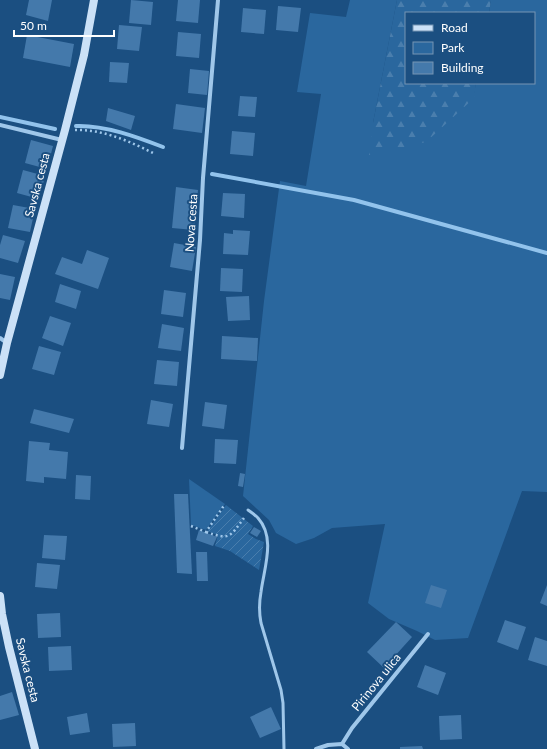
<svg xmlns="http://www.w3.org/2000/svg" width="547" height="749" viewBox="0 0 547 749" font-family="Lato,sans-serif">
<defs>
<pattern id="forest-firs" width="22" height="20" patternUnits="userSpaceOnUse"><rect width="22" height="20" fill="#2a679e"/><path d="M5 1l3.5 6h-7zM16 11l3.5 6h-7z" fill="#4a7ead"/></pattern>
<pattern id="garden-furrows" width="10" height="10" patternUnits="userSpaceOnUse"><rect width="10" height="10" fill="#2a679e"/><path d="M-1 1l2-2M0 10L10 0M9 11l2-2" fill="none" stroke="#4a7ead"/></pattern>
</defs>
<rect width="100%" height="100%" fill="#1b4f81"/>
<g fill="#2a679e">
<path d="M350,0H397L373,123L473,98L476,83H534V13H489L491,0H547V492L522,491L468,638L435,640L417,631L389,619L368,603L385,524L332,528L314,538L296,544L276,533L269,520L243,496L264,301L280,181L306,186L321,94L297,92L310,13L346,17Z"/>
<path d="M189,479L225,504L206,530L191,525Z"/>
</g>
<path fill="url(#forest-firs)" d="M397,0H491L489,13H406V83H476L474,98L426,142L369,155L373,123Z"/>
<path fill="url(#garden-furrows)" d="M226,505L253,526L248,534L256,539L264,542L259,570L230,551L215,546L218,535L207,531Z"/>
<g fill="none" stroke-linecap="round" stroke-linejoin="round">
<g stroke="#92c3ec" stroke-width="4">
<path d="M0,117L55,129"/>
<path d="M76,126C105,125 137,137 163,147"/>
<path d="M212,174L354,200L547,253"/>
</g>
</g>
<g fill="#4479ab">
<path d="M29,0H52L48,21L26,15Z"/>
<path d="M131,0L153,2L151,25L129,23Z"/>
<path d="M178,0H200L198,23L176,21Z"/>
<path d="M278,6L301,8L298,32L276,30Z"/>
<path d="M243,8L266,10L264,34L241,32Z"/>
<path d="M119,25L142,27L139,51L117,49Z"/>
<path d="M178,32L201,34L199,58L176,56Z"/>
<path d="M27,35L74,44L70,67L23,58Z"/>
<path d="M110,62L129,63L127,83L109,82Z"/>
<path d="M190,69L209,71L207,95L188,93Z"/>
<path d="M240,96L257,97L255,117L238,116Z"/>
<path d="M176,104L205,108L202,133L173,129Z"/>
<path d="M108,108L135,116L131,130L106,121Z"/>
<path d="M232,131L255,133L253,156L230,154Z"/>
<path d="M31,140L53,146L47,169L25,163Z"/>
<path d="M23,170L45,176L39,199L17,193Z"/>
<path d="M176,187L198,190L194,230L172,228Z"/>
<path d="M223,193L245,194L244,218L221,216Z"/>
<path d="M13,205L35,209L30,232L8,228Z"/>
<path d="M233,230L250,231L248,255L223,254L224,233L233,234Z"/>
<path d="M3,235L25,241L18,263L0,258V245Z"/>
<path d="M174,243L196,247L192,271L170,267Z"/>
<path d="M87,250L109,258L98,289L55,274L62,257L82,264Z"/>
<path d="M221,268L243,269L242,292L220,291Z"/>
<path d="M0,274L15,277L10,300L0,298Z"/>
<path d="M60,284L81,291L76,309L55,302Z"/>
<path d="M164,290L186,293L183,317L161,314Z"/>
<path d="M249,296L250,320L228,321L226,297Z"/>
<path d="M50,316L71,323L63,346L42,338Z"/>
<path d="M162,324L184,328L181,351L158,348Z"/>
<path d="M222,336L258,338L257,361L221,359Z"/>
<path d="M39,346L61,352L54,375L32,369Z"/>
<path d="M157,360L179,362L177,386L154,384Z"/>
<path d="M151,400L173,404L169,427L147,424Z"/>
<path d="M205,402L227,405L224,429L202,426Z"/>
<path d="M34,409L74,419L69,433L30,423Z"/>
<path d="M215,439L238,440L236,464L214,463Z"/>
<path d="M29,441L50,443L49,450L68,452L66,479L44,477V483L26,481Z"/>
<path d="M240,473L245,474L243,487L238,486Z"/>
<path d="M76,475L91,476L90,500L75,499Z"/>
<path d="M174,494H188L192,574L177,573Z"/>
<path d="M254,527L261,531L257,537L250,533Z"/>
<path d="M199,530L217,537L213,546L196,540Z"/>
<path d="M44,535L67,536L65,560L42,558Z"/>
<path d="M196,552H207L208,581H197Z"/>
<path d="M37,563L60,565L57,589L35,587Z"/>
<path d="M431,585L447,590L441,608L425,603Z"/>
<path d="M547,585V606L540,603Z"/>
<path d="M60,613L61,637L38,638L37,614Z"/>
<path d="M505,620L526,627L518,650L497,642Z"/>
<path d="M396,622L412,637L384,668L367,652Z"/>
<path d="M535,637L547,641V666L528,660Z"/>
<path d="M71,646L72,670L49,671L48,647Z"/>
<path d="M425,665L446,673L438,695L417,687Z"/>
<path d="M12,692L19,715L0,720V696Z"/>
<path d="M271,707L281,729L260,738L250,717Z"/>
<path d="M87,713L90,732L70,735L67,717Z"/>
<path d="M461,715L462,739L440,740L439,716Z"/>
<path d="M135,723L136,746L113,747L112,724Z"/>
<path d="M422,746L423,749H400V747Z"/>
</g>
<g fill="none" stroke-linecap="round" stroke-linejoin="round">
<g stroke="#9fc7ea" stroke-width="2.5" stroke-dasharray="2 3" stroke-linecap="butt">
<path d="M75,130C103,129 131,142 155,154"/>
<path d="M191,526L206,532L225,504"/>
<path d="M206,532C230,540 229,538 244,518"/>
</g>
<path stroke="#9fc7ea" stroke-width="3" d="M248,510C251,512 255,515 258,518C276,538 264,568 261,592C259,603 259,613 261,623L281,690L283,703L284,749"/>
<g stroke="#9fc7ea" stroke-width="4">
<path d="M0,125L62,140"/>
<path d="M0,338L7,343"/>
<path d="M182,448L200,240L203,178L218,0"/>
<path d="M342,744L352,728L428,634"/>
<path d="M316,749L328,745L342,744L348,749"/>
</g>
<g stroke="#cbe1f7" stroke-width="8">
<path d="M0,375L7,343L65,130L84,55L94,0"/>
<path d="M0,596L2,614L9,647L35,749"/>
</g>
</g>
<g text-anchor="middle" dominant-baseline="central" stroke-width="4" stroke-linejoin="round" paint-order="stroke">
<g font-size="12" fill="#fff" stroke="#1b4f81">
<text transform="translate(37 185) rotate(-75)">Savska cesta</text>
<text transform="translate(191 223) rotate(-86)">Nova cesta</text>
<text transform="translate(28 670) rotate(76)">Savska cesta</text>
<text transform="translate(376 682) rotate(-51)">Pirinova ulica</text>
</g>
</g>
<rect x="405" y="12" width="130" height="72" fill="#1b4f81" stroke="#7695b3"/>
<rect x="413" y="25" width="20" height="6" fill="#cbe1f7" stroke="#7695b3"/>
<text x="441" y="32" font-size="12" fill="#ffffff">Road</text>
<rect x="413" y="42" width="20" height="12" fill="#2a679e" stroke="#7695b3"/>
<text x="441" y="52" font-size="12" fill="#ffffff">Park</text>
<rect x="413" y="62" width="20" height="12" fill="#4479ab" stroke="#7695b3"/>
<text x="441" y="72" font-size="12" fill="#ffffff">Building</text>
<path d="M14 30v6h100v-6" fill="none" stroke="#ffffff" stroke-width="2"/>
<text x="20" y="30" font-size="12" fill="#ffffff" stroke="#1b4f81" stroke-width="3" paint-order="stroke">50 m</text>
</svg>
